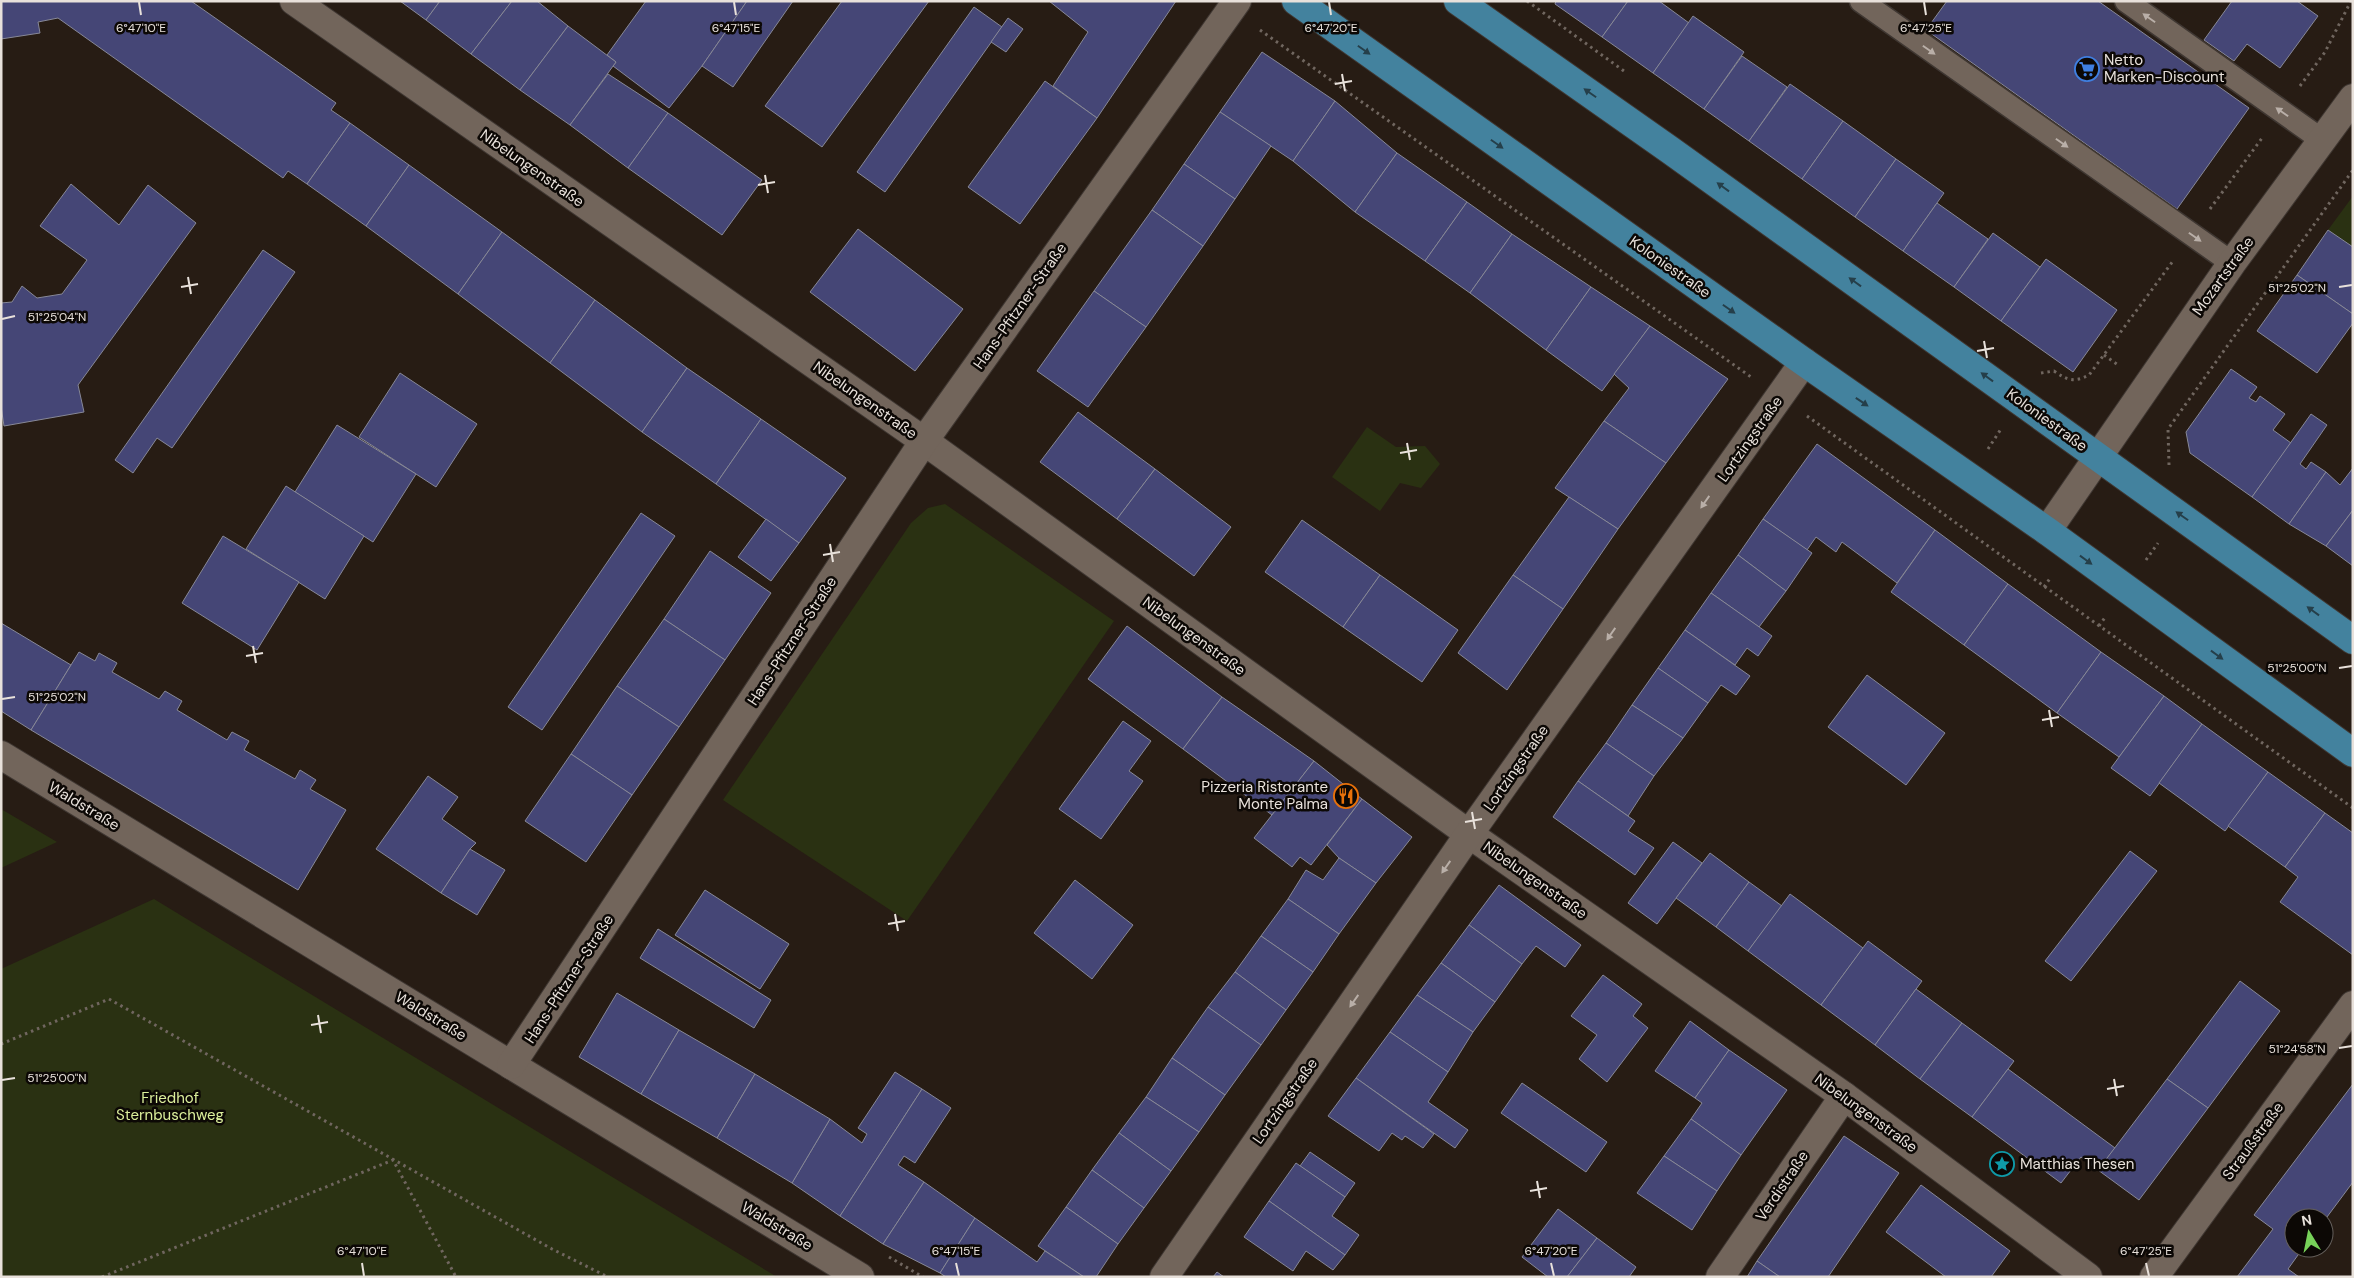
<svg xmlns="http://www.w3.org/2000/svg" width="2354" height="1278" viewBox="0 0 2354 1278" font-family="'DM Sans',sans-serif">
<rect width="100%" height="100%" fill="#271c14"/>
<g fill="#2a3112">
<path d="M2353,196V247L2328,230Z"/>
<path d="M1367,427L1396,447L1425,446L1440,464L1421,488L1400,483L1380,511L1332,477Z"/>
<path d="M945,504L1114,621L907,921L723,800L911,523L928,508Z"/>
<path d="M1,809L57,842L1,868Z"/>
<path d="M154,899L777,1277H1V969Z"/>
</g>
<g fill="#454676" stroke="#878897">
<path d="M1,1H191L336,103L331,110L350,123L307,184L288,171L283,178L58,18L38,22L40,33L1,39Z"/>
<path d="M400,1H440L426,20Z"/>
<path d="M440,1H512L471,54L426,20Z"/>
<path d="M512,1H537L568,26L520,90L471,54Z"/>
<path d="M646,1H747L702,66L669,108L613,66L616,62L607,55Z"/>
<path d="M747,1H793L733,87L702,66Z"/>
<path d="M842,1H929L822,147L765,106Z"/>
<path d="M1049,1H1176L1097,118L1053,86L1088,32Z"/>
<path d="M1556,1H1628L1602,37L1555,4Z"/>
<path d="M1628,1H1659L1689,23L1653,73L1602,37Z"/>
<path d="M1947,1H2098L2249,108L2177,209L1926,30Z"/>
<path d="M2232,1H2297L2318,16L2280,68L2247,44L2234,61L2204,40Z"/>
<path d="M974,7L1002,27L885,192L857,172Z"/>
<path d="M1693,16L1744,52L1704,109L1653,73Z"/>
<path d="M1008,18L1023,29L1006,52L991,42Z"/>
<path d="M568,26L616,62L570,125L520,90Z"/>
<path d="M1262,52L1335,101L1293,161L1220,112Z"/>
<path d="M1742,56L1787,87L1749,141L1704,109Z"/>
<path d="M608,74L668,113L628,168L570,125Z"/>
<path d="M1045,81L1097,118L1020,224L968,187Z"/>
<path d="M1790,84L1843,121L1802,179L1749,141Z"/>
<path d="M1335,101L1397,153L1355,212L1293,161Z"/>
<path d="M1220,112L1271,146L1235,199L1184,164Z"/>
<path d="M668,113L762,180L722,235L628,168Z"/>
<path d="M1843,121L1896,159L1855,217L1802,179Z"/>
<path d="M350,123L409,165L366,226L307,184Z"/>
<path d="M1397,153L1467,202L1425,261L1355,212Z"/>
<path d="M1896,159L1944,193L1903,251L1855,217Z"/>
<path d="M1184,164L1235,199L1203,246L1152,210Z"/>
<path d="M409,165L502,232L458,294L366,226Z"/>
<path d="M71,184L119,225L148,185L196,223L78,385L84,412L4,426L1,406V303L12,302L22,286L37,298L62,294L87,260L40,226Z"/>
<path d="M1467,202L1512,234L1470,293L1425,261Z"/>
<path d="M1937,203L1988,239L1954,287L1903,251Z"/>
<path d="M1152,210L1203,246L1146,327L1094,291Z"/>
<path d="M858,229L963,309L915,371L810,292Z"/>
<path d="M2328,230L2353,247V314L2297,275Z"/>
<path d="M502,232L595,300L550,363L458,294Z"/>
<path d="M1993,233L2040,267L2001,321L1954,287Z"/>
<path d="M1512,234L1591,287L1546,350L1470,293Z"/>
<path d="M263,250L295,272L172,448L157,438L133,473L115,460Z"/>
<path d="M2046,259L2117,310L2073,372L2001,321Z"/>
<path d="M2297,275L2353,314V323L2317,373L2257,331Z"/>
<path d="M1591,287L1650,326L1602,391L1546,350Z"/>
<path d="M1094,291L1146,327L1088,407L1037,371Z"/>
<path d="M595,300L687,368L642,432L550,363Z"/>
<path d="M1650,326L1728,379L1666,463L1604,421L1629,388L1614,374Z"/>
<path d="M687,368L761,419L716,484L642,432Z"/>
<path d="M2231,369L2257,387L2249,398L2256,402L2260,396L2285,414L2273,430L2291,443L2252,497L2190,453L2186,432Z"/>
<path d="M400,373L477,424L436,487L359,437Z"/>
<path d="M1078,412L1155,469L1117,519L1040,462Z"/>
<path d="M2311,414L2327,425L2300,464L2306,469L2311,462L2326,472L2289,524L2252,497Z"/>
<path d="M761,419L846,478L799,543L716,484Z"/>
<path d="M1604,421L1666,463L1618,529L1555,488Z"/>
<path d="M337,425L416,474L373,542L295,492Z"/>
<path d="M1817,444L1935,530L1897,583L1842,542L1836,552L1816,537L1807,550L1763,519Z"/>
<path d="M2353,468V510L2326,546L2289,524L2326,472L2340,485Z"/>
<path d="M1155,469L1231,527L1194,576L1117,519Z"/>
<path d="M286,486L364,536L325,599L246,549Z"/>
<path d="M1569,497L1618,529L1563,609L1513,575Z"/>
<path d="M2353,510V566L2326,546Z"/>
<path d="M641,513L675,536L542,730L508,707Z"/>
<path d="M766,519L799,543L771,581L738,557Z"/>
<path d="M1763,519L1812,553L1786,591L1738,555Z"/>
<path d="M1302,520L1380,575L1343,627L1265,572Z"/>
<path d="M1935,530L2008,584L1964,645L1891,592Z"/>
<path d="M223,536L299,582L257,650L182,603Z"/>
<path d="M710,551L771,593L725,660L664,619Z"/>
<path d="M1738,555L1786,591L1759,627L1711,593Z"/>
<path d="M1380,575L1458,630L1422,682L1343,627Z"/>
<path d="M1513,575L1563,609L1507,690L1458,653Z"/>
<path d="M2008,584L2101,652L2057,713L1964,645Z"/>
<path d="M1711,593L1772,636L1758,656L1747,648L1735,665L1685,630Z"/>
<path d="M664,619L725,660L679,727L617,686Z"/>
<path d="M1,623L71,665L31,730L1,711Z"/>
<path d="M1127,626L1222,697L1183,749L1088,679Z"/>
<path d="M1685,630L1750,676L1736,695L1721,685L1708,703L1658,668Z"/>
<path d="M79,652L95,661L99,653L117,663L112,672L159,699L165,691L182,701L177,710L227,740L232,732L249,741L244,750L295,779L300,770L316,780L310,789L346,810L298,890L31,730Z"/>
<path d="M2101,652L2164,696L2119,757L2057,713Z"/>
<path d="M1658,668L1708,703L1683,738L1632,705Z"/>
<path d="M1867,675L1945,733L1906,785L1828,727Z"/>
<path d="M617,686L679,727L632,795L571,754Z"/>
<path d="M2164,696L2202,724L2150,796L2111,768Z"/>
<path d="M1222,697L1314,761L1272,815L1183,749Z"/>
<path d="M1632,705L1683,738L1654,776L1606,743Z"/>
<path d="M1123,721L1151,741L1129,771L1143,781L1101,839L1059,809Z"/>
<path d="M2202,724L2268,772L2225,831L2159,783Z"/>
<path d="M1606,743L1654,776L1628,816L1578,781Z"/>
<path d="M571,754L632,795L586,862L525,821Z"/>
<path d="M1314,761L1362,799L1311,865L1300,857L1292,867L1254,838Z"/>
<path d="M2268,772L2325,813L2285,867L2228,826Z"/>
<path d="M428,776L458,797L442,819L476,843L470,849L441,893L376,849Z"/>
<path d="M1578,781L1635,821L1628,831L1654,848L1635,875L1553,817Z"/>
<path d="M1362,799L1412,837L1376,883L1339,858L1327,845Z"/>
<path d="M2325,813L2353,833V955L2280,902L2298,877L2285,867Z"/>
<path d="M1673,842L1702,863L1657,924L1628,903Z"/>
<path d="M470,849L505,870L477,915L441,893Z"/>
<path d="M2130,851L2157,871L2071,981L2045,961Z"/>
<path d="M1710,853L1749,882L1716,927L1676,898Z"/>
<path d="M1339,858L1376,883L1339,934L1288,899L1306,870L1323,880Z"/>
<path d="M1075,880L1133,925L1092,979L1034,933Z"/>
<path d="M1749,882L1782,906L1748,951L1716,927Z"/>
<path d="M1499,885L1581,945L1565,967L1536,946L1522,964L1469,925Z"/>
<path d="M705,890L789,944L760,989L675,935Z"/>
<path d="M1790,894L1863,948L1821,1005L1748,951Z"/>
<path d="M1288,899L1339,934L1313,972L1261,936Z"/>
<path d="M1469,925L1522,964L1495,1002L1441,963Z"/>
<path d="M658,929L771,1000L754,1028L640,958Z"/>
<path d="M1261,936L1313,972L1286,1010L1235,972Z"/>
<path d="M1868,941L1922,981L1875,1045L1821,1005Z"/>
<path d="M1441,963L1495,1002L1473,1032L1417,995Z"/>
<path d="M1235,972L1286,1010L1261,1045L1208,1007Z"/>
<path d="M1603,975L1642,1004L1633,1016L1648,1028L1607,1082L1579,1059L1597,1035L1571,1016Z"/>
<path d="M2240,981L2280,1011L2208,1108L2167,1079Z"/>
<path d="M1916,989L1962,1023L1920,1079L1875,1045Z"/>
<path d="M617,993L679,1030L641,1094L579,1057Z"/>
<path d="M1417,995L1473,1032L1448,1072L1390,1032Z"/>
<path d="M1208,1007L1261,1045L1225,1095L1172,1058Z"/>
<path d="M1690,1021L1729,1050L1695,1098L1655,1071Z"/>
<path d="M1962,1023L2014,1061L1972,1117L1920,1079Z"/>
<path d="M679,1030L755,1074L717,1138L641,1094Z"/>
<path d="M1390,1032L1448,1072L1428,1102L1468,1130L1455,1148L1356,1078Z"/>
<path d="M1729,1050L1787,1090L1741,1155L1691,1119L1702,1103L1695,1098Z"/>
<path d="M1172,1058L1225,1095L1199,1132L1146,1097Z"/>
<path d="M2008,1069L2115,1148L2098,1170L2081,1157L2061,1183L1972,1117Z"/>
<path d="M895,1072L922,1089L840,1216L792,1183L830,1119L862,1143L867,1134L858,1128Z"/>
<path d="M755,1074L830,1119L792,1183L717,1138Z"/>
<path d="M1356,1078L1434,1134L1423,1148L1405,1136L1402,1140L1392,1133L1379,1151L1328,1116Z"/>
<path d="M2167,1079L2208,1108L2139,1200L2098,1170Z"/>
<path d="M1522,1083L1607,1142L1586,1172L1501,1113Z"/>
<path d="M2353,1084V1182L2324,1221V1218H2294V1248H2303L2288,1269L2299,1277H2237L2273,1229L2254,1215Z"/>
<path d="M922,1089L951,1108L915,1163L904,1156L898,1165L924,1182L883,1244L840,1216Z"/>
<path d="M1146,1097L1199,1132L1171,1171L1119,1133Z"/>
<path d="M1691,1119L1741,1155L1717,1191L1664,1156Z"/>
<path d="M1119,1133L1171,1171L1144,1208L1092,1170Z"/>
<path d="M1844,1136L1899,1173L1828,1277H1780L1757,1261Z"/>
<path d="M1310,1152L1355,1183L1345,1197L1300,1166Z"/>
<path d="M1664,1156L1717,1191L1692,1230L1637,1193Z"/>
<path d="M1296,1163L1345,1197L1332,1216L1359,1235L1345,1255L1269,1201Z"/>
<path d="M1092,1170L1144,1208L1118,1244L1066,1207Z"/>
<path d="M924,1182L975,1218L940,1273L883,1244Z"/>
<path d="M1921,1185L2010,1251L1991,1277H1946L1886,1232Z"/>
<path d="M1269,1201L1345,1255L1333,1270L1306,1251L1293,1271L1244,1237Z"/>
<path d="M1066,1207L1118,1244L1096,1277H1084L1038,1246Z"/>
<path d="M1558,1209L1597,1238L1567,1277H1548L1522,1257Z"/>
<path d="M975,1218L1037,1262L1045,1251L1084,1277H946L940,1273Z"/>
<path d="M1597,1238L1636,1267L1629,1277H1567Z"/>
<path d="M1757,1261L1780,1277H1747Z"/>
<path d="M1217,1272L1224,1277H1213Z"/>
</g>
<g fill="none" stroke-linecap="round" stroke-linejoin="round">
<defs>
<g id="lane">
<path d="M1861,1L2232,263"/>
<path d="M2126,1L2322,140"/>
</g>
<g id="street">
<path d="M294,1L924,441L1469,834L1844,1096L2088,1277"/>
<path d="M1,755L860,1277"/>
<path d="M511,1065L924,441L1237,1"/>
<path d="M1164,1277L1469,834L1804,362"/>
<path d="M1720,1277L1844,1096"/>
<path d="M2154,1277L2353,1005"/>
</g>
<path id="secondary" d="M2047,531L2232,263L2353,98"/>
<g id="primary">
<path d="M1296,1L1804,362L2047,531L2353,753"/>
<path d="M1458,1L1670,150L2353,640"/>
</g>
</defs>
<use href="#lane" stroke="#3f3732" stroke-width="25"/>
<use href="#street" stroke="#3f3732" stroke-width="30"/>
<use href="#secondary" stroke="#3f3732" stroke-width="30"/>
<use href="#primary" stroke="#3f3732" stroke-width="30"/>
<g stroke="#70665f" stroke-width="3" stroke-dasharray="2.5 4" stroke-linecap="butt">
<path d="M1527,1L1624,71"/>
<path d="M1260,30L1751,377"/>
<path d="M2300,86L2325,52L2351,1"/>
<path d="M2210,209L2262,138"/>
<path d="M2104,355L2118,365"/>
<path d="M2041,373L2054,371C2067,380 2074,383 2089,375L2173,261"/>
<path d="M1807,416L2353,808"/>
<path d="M1988,449L2001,429"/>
<path d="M2169,465L2168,429L2353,170"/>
<path d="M2146,560L2158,543"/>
<path d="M2044,587L2051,577"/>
<path d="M2099,626L2106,616"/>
<path d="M1,1044L109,999L552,1249L608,1277"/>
<path d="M889,1257L923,1277"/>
<path d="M102,1277L393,1160L456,1277"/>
</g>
<use href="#lane" stroke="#72655b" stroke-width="22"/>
<use href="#street" stroke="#72655b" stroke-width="28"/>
<use href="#secondary" stroke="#72655b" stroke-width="28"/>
<use href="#primary" stroke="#43829e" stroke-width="28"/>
</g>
<defs><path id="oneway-solid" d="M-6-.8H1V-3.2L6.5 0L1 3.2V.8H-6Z" transform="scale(1.25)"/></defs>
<g fill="#b9afa8">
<use href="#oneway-solid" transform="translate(2149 18) rotate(-145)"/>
<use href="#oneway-solid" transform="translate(1929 50) rotate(35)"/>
<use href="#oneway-solid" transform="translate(2282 112) rotate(-145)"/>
<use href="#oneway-solid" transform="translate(2062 143) rotate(35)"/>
<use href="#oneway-solid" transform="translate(2195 237) rotate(35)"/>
<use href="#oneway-solid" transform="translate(1705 502) rotate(125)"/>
<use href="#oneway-solid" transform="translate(1611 634) rotate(125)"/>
<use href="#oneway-solid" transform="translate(1446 867) rotate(125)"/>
<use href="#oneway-solid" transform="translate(1354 1001) rotate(125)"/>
</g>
<g fill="#253f4a">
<use href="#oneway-solid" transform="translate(1364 50) rotate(35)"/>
<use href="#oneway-solid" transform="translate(1590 93) rotate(-145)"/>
<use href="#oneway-solid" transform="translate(1497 144) rotate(35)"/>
<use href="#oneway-solid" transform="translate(1723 187) rotate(-144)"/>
<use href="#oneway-solid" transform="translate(1855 282) rotate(-144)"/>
<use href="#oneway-solid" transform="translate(1729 309) rotate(35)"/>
<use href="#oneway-solid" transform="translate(1987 377) rotate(-144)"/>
<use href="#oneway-solid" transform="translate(1862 402) rotate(34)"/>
<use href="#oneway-solid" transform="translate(2182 516) rotate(-145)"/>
<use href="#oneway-solid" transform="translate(2086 560) rotate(36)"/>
<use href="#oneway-solid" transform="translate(2313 611) rotate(-144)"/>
<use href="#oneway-solid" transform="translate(2217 655) rotate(36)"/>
</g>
<path fill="none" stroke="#e8e1db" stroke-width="2" d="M139,2L141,15M734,2L736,15M1329,2L1331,15M1924,2L1926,15M1342,74L1345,91M1335,84L1352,81M765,175L768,193M758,185L775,182M188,277L191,294M181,287L198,284M2339,287L2352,285M2,319L15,316M1984,341L1987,358M1977,351L1994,348M1407,443L1410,460M1400,453L1417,450M830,544L833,562M823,555L840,552M253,646L256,663M246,656L263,653M2339,668L2352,666M2,699L15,697M2049,710L2052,727M2042,720L2059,717M1472,812L1475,829M1465,822L1482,819M895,914L898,931M888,924L905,921M318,1015L321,1033M311,1025L328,1022M2339,1048L2352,1046M2114,1079L2117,1096M2,1080L15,1078M2107,1089L2124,1086M1537,1181L1540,1198M1530,1191L1547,1188M362,1263L364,1276M956,1263L959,1276M1551,1263L1554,1276M2146,1263L2149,1276"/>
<defs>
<symbol id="supermarket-ring" viewBox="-11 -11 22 22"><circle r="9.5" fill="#0c0805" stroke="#3f7fe0" stroke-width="1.5"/><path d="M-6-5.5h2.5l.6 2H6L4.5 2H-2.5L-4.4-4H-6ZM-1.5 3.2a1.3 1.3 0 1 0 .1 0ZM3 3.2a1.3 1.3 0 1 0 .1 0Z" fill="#3f7fe0"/></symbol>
<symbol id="restaurant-ring" viewBox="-11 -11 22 22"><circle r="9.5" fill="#0c0805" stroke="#e8710a" stroke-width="1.5"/><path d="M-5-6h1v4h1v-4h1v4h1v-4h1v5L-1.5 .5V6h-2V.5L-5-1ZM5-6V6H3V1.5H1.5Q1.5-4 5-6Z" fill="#e8710a"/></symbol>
<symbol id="sight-ring" viewBox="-11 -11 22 22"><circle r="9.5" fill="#0c0805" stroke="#0f9aa8" stroke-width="1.5"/><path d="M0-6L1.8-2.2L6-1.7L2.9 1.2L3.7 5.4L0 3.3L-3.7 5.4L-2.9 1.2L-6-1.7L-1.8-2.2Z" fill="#0f9aa8"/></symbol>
</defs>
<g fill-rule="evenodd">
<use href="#supermarket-ring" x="2073" y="55" width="28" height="28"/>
<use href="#restaurant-ring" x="1332" y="782" width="28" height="28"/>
<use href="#sight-ring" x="1988" y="1150" width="28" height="28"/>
</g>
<g text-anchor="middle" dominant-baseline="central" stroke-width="5" stroke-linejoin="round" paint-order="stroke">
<g font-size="15" fill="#e8e1db" stroke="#0c0805" text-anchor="start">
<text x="2104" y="60">Netto<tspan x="2104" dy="17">Marken-Discount</tspan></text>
<text x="1328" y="787" text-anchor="end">Pizzeria Ristorante<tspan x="1328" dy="17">Monte Palma</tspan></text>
<text x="2020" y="1164">Matthias Thesen</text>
</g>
<g font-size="15" fill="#e8e1db" stroke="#0c0805">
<text transform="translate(532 168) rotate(35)">Nibelungenstraße</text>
<text transform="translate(1670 267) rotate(35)">Koloniestraße</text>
<text transform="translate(2223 276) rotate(-54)">Mozartstraße</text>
<text transform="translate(1020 306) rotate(-55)">Hans-Pfitzner-Straße</text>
<text transform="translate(865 400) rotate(35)">Nibelungenstraße</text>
<text transform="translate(2047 420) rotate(36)">Koloniestraße</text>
<text transform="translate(1750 439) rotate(-55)">Lortzingstraße</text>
<text transform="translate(1194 636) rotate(36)">Nibelungenstraße</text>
<text transform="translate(792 641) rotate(-57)">Hans-Pfitzner-Straße</text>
<text transform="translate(1516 768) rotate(-55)">Lortzingstraße</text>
<text transform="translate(84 806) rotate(31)">Waldstraße</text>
<text transform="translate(1535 880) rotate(35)">Nibelungenstraße</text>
<text transform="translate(569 979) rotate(-57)">Hans-Pfitzner-Straße</text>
<text transform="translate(431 1016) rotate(31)">Waldstraße</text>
<text transform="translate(1285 1101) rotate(-55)">Lortzingstraße</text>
<text transform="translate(1866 1113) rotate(36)">Nibelungenstraße</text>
<text transform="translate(2253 1141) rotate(-54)">Straußstraße</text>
<text transform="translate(1782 1186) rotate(-56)">Verdistraße</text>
<text transform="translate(777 1226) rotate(31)">Waldstraße</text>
</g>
<g font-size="15" fill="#dbee9b" stroke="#0c0805">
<text x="170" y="1098">Friedhof<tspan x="170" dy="17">Sternbuschweg</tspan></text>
</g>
</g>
<g font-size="12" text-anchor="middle" fill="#e8e1db" stroke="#0c0805" stroke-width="5" stroke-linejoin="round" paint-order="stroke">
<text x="141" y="32">6°47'10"E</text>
<text x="736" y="32">6°47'15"E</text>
<text x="1331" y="32">6°47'20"E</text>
<text x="1926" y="32">6°47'25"E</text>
<text x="2297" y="292">51°25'02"N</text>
<text x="57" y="321">51°25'04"N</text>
<text x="2297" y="672">51°25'00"N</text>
<text x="57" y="701">51°25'02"N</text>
<text x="2297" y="1053">51°24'58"N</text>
<text x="57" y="1082">51°25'00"N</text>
<text x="362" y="1255">6°47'10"E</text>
<text x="956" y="1255">6°47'15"E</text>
<text x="1551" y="1255">6°47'20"E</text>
<text x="2146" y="1255">6°47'25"E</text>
</g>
<rect width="2354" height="1278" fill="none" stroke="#e8e1db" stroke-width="5"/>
<g transform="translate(2309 1233) rotate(350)"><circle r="24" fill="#0c0805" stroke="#645f5b"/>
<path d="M0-4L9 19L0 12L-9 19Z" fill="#77d259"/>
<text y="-8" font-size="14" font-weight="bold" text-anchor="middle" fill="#e8e1db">N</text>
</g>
</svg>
